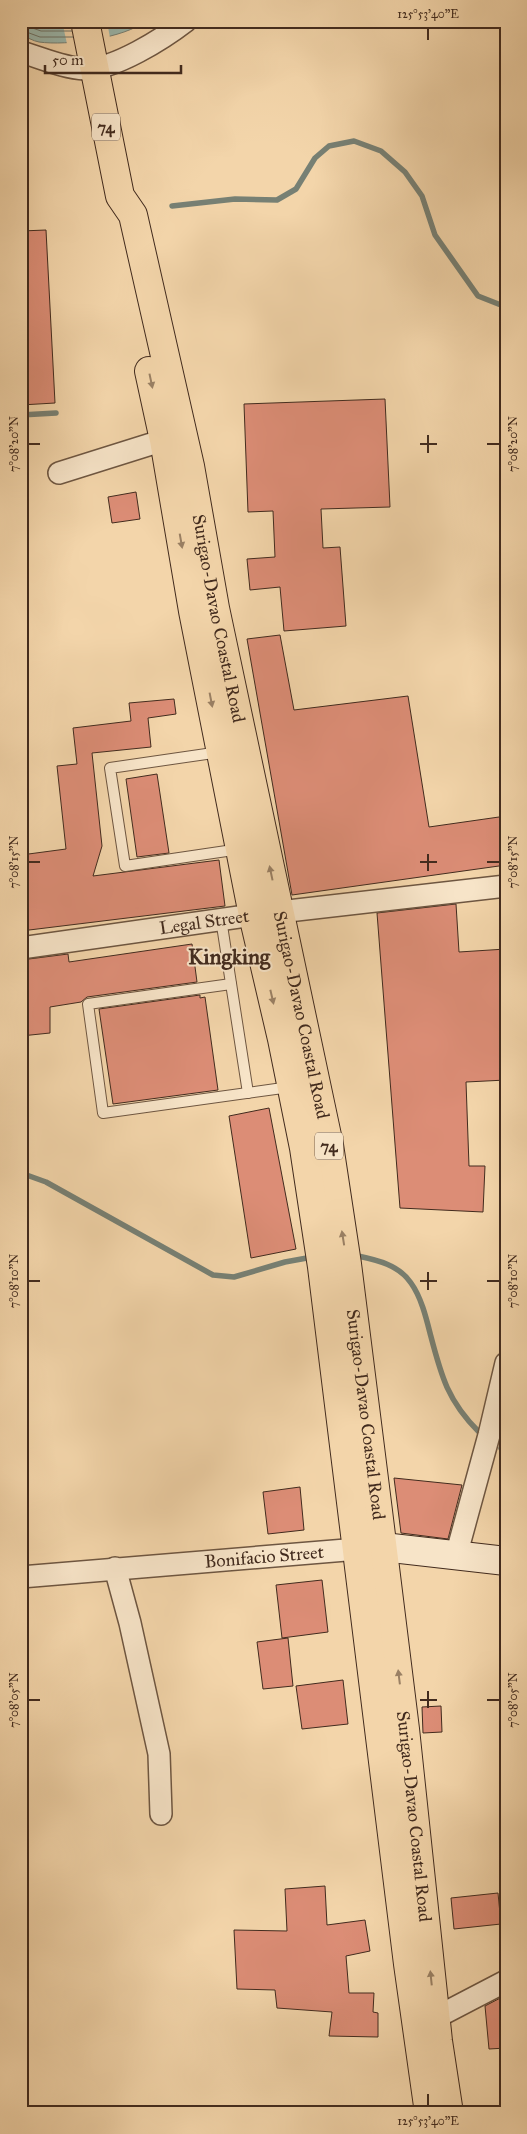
<svg xmlns="http://www.w3.org/2000/svg" width="527" height="2134" viewBox="0 0 527 2134" font-family="'IM FELL Great Primer',serif">
<rect width="100%" height="100%" fill="#f3d5aa"/>
<filter id="stains"><feTurbulence type="fractalNoise" baseFrequency=".004" numOctaves="4"/><feColorMatrix values="0 0 0 0 .2 0 0 0 0 .09 0 0 0 0 .02 0 0 0 .5 -.17"/></filter>
<radialGradient id="worn" r=".72"><stop offset=".6" stop-color="#630" stop-opacity="0"/><stop offset="1" stop-color="#630" stop-opacity=".3"/></radialGradient>
<path fill="#9bb8ad" stroke="#778074" d="M21,21H146C124,38 67,46 39,42C33,41 27,37 21,35Z"/>
<path fill="#f3d5aa" d="M62,21H107L110,38L85,44H67Z"/>
<g fill="none" stroke-linecap="round" stroke-linejoin="round">
<g stroke="#6e7266" stroke-width="1">
<path d="M21,24L41,31H72"/>
<path d="M21,30L40,37H73"/>
</g>
<g stroke="#778074" stroke-width="5.5">
<path d="M172,206L235,199L277,200L296,189L315,158L329,146L354,141L381,151L405,172L422,196L435,235L478,296L506,307"/>
<path d="M21,415L56,413"/>
<path d="M21,1173L46,1182L213,1275L234,1277L285,1262L307,1258"/>
<path d="M358,1256C377,1260 399,1265 411,1283C421,1297 426,1317 430,1333C441,1375 447,1400 479,1432"/>
<path d="M501,1448L506,1450"/>
</g>
</g>
<g fill="#dc8d76" stroke="#422b1e">
<path d="M46,230L55,403L21,405V231Z"/>
<path d="M385,399L390,507L321,509L323,548L340,547L346,626L284,631L280,587L250,590L247,559L275,557L273,511L248,512L244,404Z"/>
<path d="M136,492L140,519L112,523L108,497Z"/>
<path d="M280,635L294,710L408,696L429,827L506,816V865L292,895L247,639Z"/>
<path d="M174,699L176,714L148,718L151,747L92,753L102,846L93,876L219,860L225,906L21,931V855L66,849L57,766L77,764L73,728L131,721L129,703Z"/>
<path d="M157,774L169,853L137,857L126,779Z"/>
<path d="M456,904L459,952L506,949V1080L466,1082L469,1166H485L483,1212L400,1208L377,913Z"/>
<path d="M192,944L197,982L87,997L81,1002L50,1007V1033L21,1036V960L68,954L69,962Z"/>
<path d="M200,995V998L205,997L218,1090L113,1104L99,1009Z"/>
<path d="M269,1108L296,1249L251,1258L229,1116Z"/>
<path d="M394,1478L462,1485L448,1539L401,1533Z"/>
<path d="M300,1487L304,1530L268,1534L263,1492Z"/>
<path d="M322,1580L328,1632L282,1638L276,1585Z"/>
<path d="M288,1638L293,1686L263,1689L257,1642Z"/>
<path d="M343,1680L348,1724L302,1729L296,1686Z"/>
<path d="M441,1706L442,1732L423,1733L422,1707Z"/>
<path d="M325,1886L327,1925L365,1920L370,1951L346,1956L349,1993H374L373,2012L378,2013V2037L329,2036L332,2012L277,2008L275,1990L237,1989L234,1930L287,1931L285,1889Z"/>
<path d="M498,1893L501,1924L454,1929L451,1898Z"/>
<path d="M506,1995V2048L489,2049L485,2006Z"/>
</g>
<g fill="none" stroke-linecap="round" stroke-linejoin="round">
<defs>
<g id="lane">
<path d="M220,752L110,768L125,866L240,849"/>
<path d="M221,919L248,1093"/>
<path d="M231,984L88,1004L103,1113L290,1087"/>
</g>
<g id="street">
<path d="M21,52C42,58 63,68 85,69C114,70 164,38 186,21"/>
<path d="M59,473L164,440"/>
<path id="s1" d="M21,948L253,915L506,886"/>
<path d="M456,1556L489,1435L506,1363"/>
<path d="M115,1568L130,1623L159,1754L161,1814"/>
<path id="s2" d="M21,1577L358,1549"/>
<path d="M435,2018L506,1981"/>
</g>
<path id="secondary" d="M361,1549L383,1547L506,1561"/>
<g id="highway">
<path id="s3" d="M85,21L120,196L133,215L190,466L215,608L329,1145L347,1264L377,1503L405,1729L438,2041L449,2113"/>
<path d="M149,371L164,440L193,611L253,915L282,1039L304,1148L322,1267L408,1964L429,2113"/>
</g>
</defs>
<use href="#lane" stroke="#6e5641" stroke-width="12"/>
<use href="#street" stroke="#6e5641" stroke-width="24"/>
<use href="#secondary" stroke="#422b1e" stroke-width="30"/>
<use href="#highway" stroke="#422b1e" stroke-width="30"/>
<use href="#lane" stroke="#f7e4c8" stroke-width="10"/>
<use href="#street" stroke="#f7e4c8" stroke-width="21"/>
<use href="#secondary" stroke="#f7e4c8" stroke-width="28"/>
<use href="#highway" stroke="#f3d5aa" stroke-width="28"/>
</g>
<defs><path id="oneway-solid" d="M-6-.8H1V-3.2L6.5 0L1 3.2V.8H-6Z" transform="scale(1.25)"/></defs>
<g fill="#9a8064">
<use href="#oneway-solid" transform="translate(151 381) rotate(78)"/>
<use href="#oneway-solid" transform="translate(181 541) rotate(80)"/>
<use href="#oneway-solid" transform="translate(211 700) rotate(79)"/>
<use href="#oneway-solid" transform="translate(271 873) rotate(-102)"/>
<use href="#oneway-solid" transform="translate(272 997) rotate(77)"/>
<use href="#oneway-solid" transform="translate(343 1238) rotate(-99)"/>
<use href="#oneway-solid" transform="translate(399 1677) rotate(-97)"/>
<use href="#oneway-solid" transform="translate(431 1978) rotate(-96)"/>
</g>
<path fill="none" stroke="#422b1e" stroke-width="2" d="M428,28V40M428,435V453M28,444H40M420,444H437M487,444H500M428,854V871M28,862H40M420,862H437M487,862H500M428,1272V1290M28,1281H40M420,1281H437M487,1281H500M428,1691V1708M28,1700H40M420,1700H437M487,1700H500M428,2094V2106"/>
<g text-anchor="middle" dominant-baseline="central" stroke-width="4" stroke-linejoin="round" paint-order="stroke">
<g fill="#f7e4c8" stroke="#786251" stroke-width="1">
<rect x="92" y="113.5" width="28" height="27" rx="4"/>
<rect x="315" y="1132.5" width="28" height="27" rx="4"/>
</g>
<g font-size="16" font-weight="bold" fill="#422b1e">
<text x="106" y="127">74</text>
<text x="329" y="1146">74</text>
</g>
<g font-size="18" fill="#422b1e" stroke="#f7e4c8">
<text stroke="none"><textPath href="#s3" startOffset="614">Surigao-Davao Coastal Road</textPath></text>
<text stroke="none"><textPath href="#s1" startOffset="185">Legal Street</textPath></text>
<text stroke="none"><textPath href="#s3" startOffset="1019">Surigao-Davao Coastal Road</textPath></text>
<text stroke="none"><textPath href="#s3" startOffset="1424">Surigao-Davao Coastal Road</textPath></text>
<text stroke="none"><textPath href="#s2" startOffset="244">Bonifacio Street</textPath></text>
<text stroke="none"><textPath href="#s3" startOffset="1829">Surigao-Davao Coastal Road</textPath></text>
</g>
<g font-size="22" font-weight="bold" fill="#422b1e" stroke="#f7e4c8">
<text x="229" y="956">Kingking</text>
</g>
</g>
<rect width="527" height="2134" fill="none" stroke="#f3d5aa" stroke-width="55"/>
<path d="M45 65v8h136v-8" fill="none" stroke="#422b1e" stroke-width="2.5"/>
<text x="52" y="65" font-size="15" fill="#422b1e" stroke="#f7e4c8" stroke-width="4" paint-order="stroke">50 m</text>
<rect x="28" y="28" width="472" height="2078" fill="none" stroke="#422b1e" stroke-width="2"/>
<g font-size="12" text-anchor="middle" fill="#422b1e">
<text x="428" y="18">125°53'40"E</text>
<text transform="translate(14 444) rotate(-90)" y="4">7°08'20"N</text>
<text transform="translate(513 444) rotate(-90)" y="4">7°08'20"N</text>
<text transform="translate(14 862) rotate(-90)" y="4">7°08'15"N</text>
<text transform="translate(513 862) rotate(-90)" y="4">7°08'15"N</text>
<text transform="translate(14 1281) rotate(-90)" y="4">7°08'10"N</text>
<text transform="translate(513 1281) rotate(-90)" y="4">7°08'10"N</text>
<text transform="translate(14 1700) rotate(-90)" y="4">7°08'05"N</text>
<text transform="translate(513 1700) rotate(-90)" y="4">7°08'05"N</text>
<text x="428" y="2125">125°53'40"E</text>
</g>
<rect width="100%" height="100%" filter="url(#stains)"/>
<rect width="100%" height="100%" fill="url(#worn)"/>
</svg>
